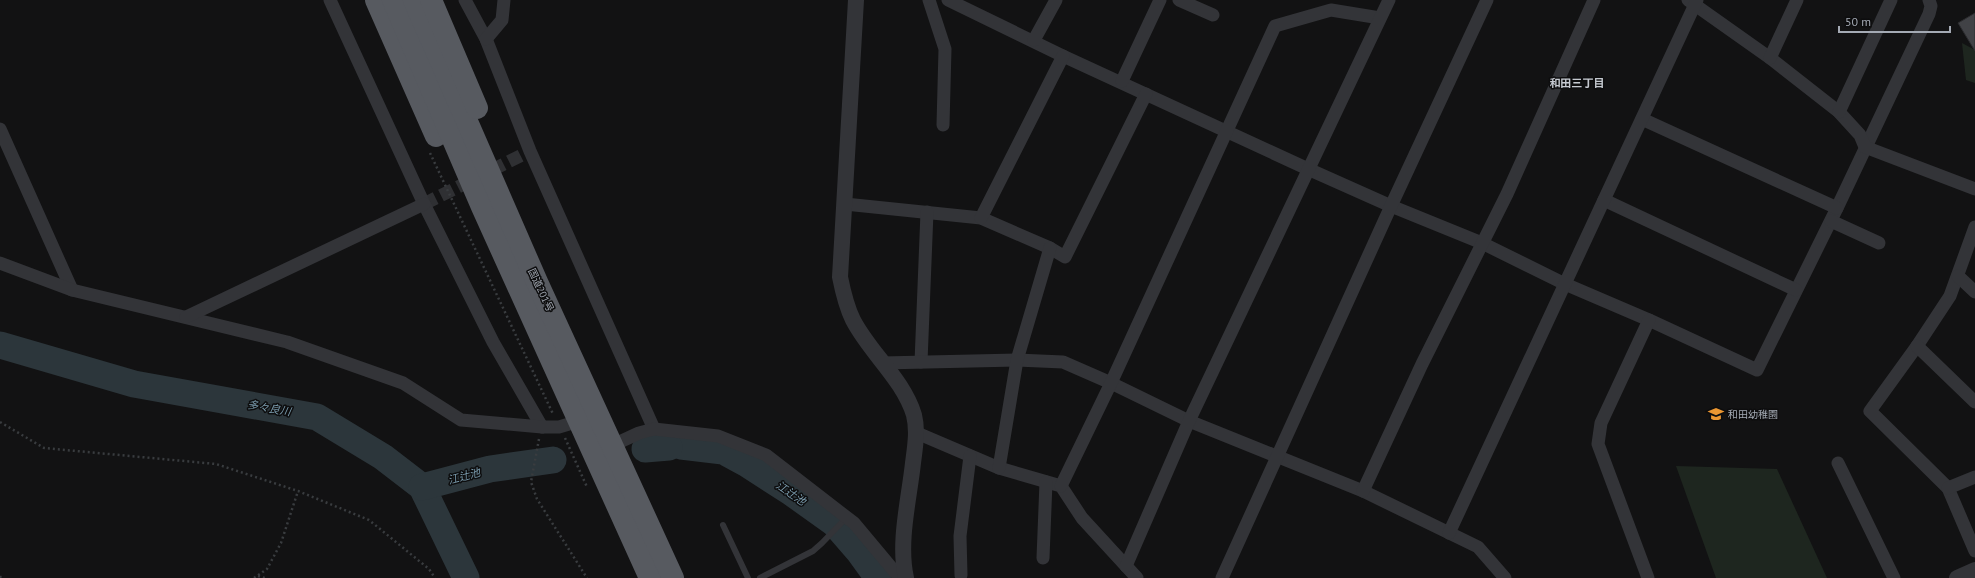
<svg xmlns="http://www.w3.org/2000/svg" width="1975" height="578" viewBox="0 0 1975 578" font-family="'PT Sans','Noto Sans JP',sans-serif">
<rect width="100%" height="100%" fill="#121213"/>
<g fill="#1e261f">
<path d="M1962,43L1975,50V83L1966,80Z"/>
<path d="M1676,466L1777,469L1827,578H1716Z"/>
</g>
<g fill="none" stroke-linecap="round" stroke-linejoin="round">
<g stroke="#2c363b" stroke-width="27">
<path d="M0,345L134,384L317,417L383,457L422,487L466,578"/>
<path d="M681,446L723,451L747,464L792,493L834,523L860,553L878,578"/>
<path d="M645,449L669,447"/>
<path d="M422,487L490,469L553,460"/>
</g>
</g>
<path fill="#414246" stroke="#2c2c2f" d="M1975,13V51L1958,23Z"/>
<g fill="none" stroke-linecap="round" stroke-linejoin="round">
<path stroke="#2f3033" stroke-width="13" stroke-dasharray="13 6" stroke-linecap="butt" d="M424,204L530,151"/>
<g stroke="#393c3f" stroke-width="2.5" stroke-dasharray="2 3" stroke-linecap="butt">
<path d="M430,153L553,414"/>
<path d="M0,422L44,448L216,464L298,491L369,520L429,569L435,578"/>
<path d="M565,438L587,487"/>
<path d="M539,439L531,482L537,499L587,578"/>
<path d="M0,576L1,578"/>
<path d="M258,576L265,578"/>
<path d="M254,578L267,569L281,543L298,491"/>
</g>
<g stroke="#333438" stroke-width="6">
<path d="M723,525L748,578"/>
<path d="M760,578L813,551L822,543L847,517"/>
</g>
<g stroke="#333438" stroke-width="13">
<path d="M330,0L424,204L493,342L542,427"/>
<path d="M465,0L486,39L530,151L654,429"/>
<path d="M929,0L945,49L943,125"/>
<path d="M948,0L1063,56L1308,169L1391,206L1482,243L1565,284L1649,320L1757,370L1837,208L1929,14L1931,6L1929,0"/>
<path d="M1179,0L1213,15"/>
<path d="M1688,0L1770,58L1839,112L1860,135L1865,147L1975,189"/>
<path d="M486,39L502,20L504,0"/>
<path d="M1034,40L1056,0"/>
<path d="M1770,58L1797,0"/>
<path d="M1122,81L1160,0"/>
<path d="M1839,112L1891,0"/>
<path d="M1642,119L1837,208"/>
<path d="M0,129L72,290"/>
<path d="M1604,200L1796,290"/>
<path d="M845,204L981,218L1050,248L1065,257L1146,94"/>
<path d="M981,218L1063,56"/>
<path d="M1831,221L1879,243"/>
<path d="M1975,227L1950,296L1917,346L1870,411L1948,488L1975,551"/>
<path d="M0,263L72,290L287,342L403,383L461,420L542,427H559L579,421"/>
<path d="M1958,276L1975,292"/>
<path d="M186,317L424,204"/>
<path d="M1917,346L1975,402"/>
<path d="M921,362L927,212"/>
<path d="M882,363L1017,360L1063,362L1111,383L1189,421L1363,491L1478,547L1505,578"/>
<path d="M917,433L999,468L1061,486L1082,518L1137,578"/>
<path d="M613,445L639,433L654,429L718,436L766,455L854,523L900,578"/>
<path d="M1838,463L1894,578"/>
<path d="M999,468L1017,360L1050,248"/>
<path d="M1061,486L1111,383L1275,26L1331,10L1380,18"/>
<path d="M1948,488L1975,477"/>
<path d="M1363,491L1422,364L1507,194L1594,0"/>
<path d="M1449,533L1697,0"/>
<path d="M1043,558L1046,482"/>
<path d="M1126,566L1189,421L1389,0"/>
<path d="M961,575L960,536L970,456"/>
<path d="M1222,578L1391,206L1487,0"/>
<path d="M1648,578L1598,444L1601,423L1649,320"/>
</g>
<g stroke="#333438" stroke-width="16">
<path d="M856,0L840,277C843,292 846,306 853,320C870,353 903,379 914,415C918,431 915,447 913,463C909,500 898,542 906,578"/>
<path d="M1957,578L1975,570"/>
</g>
<g stroke="#575a60" stroke-width="22">
<path d="M376,0L436,136"/>
<path d="M393,0L482,207L650,578"/>
<path d="M414,0L537,282L673,578"/>
<path d="M431,0L477,108"/>
</g>
</g>
<defs>
<symbol id="school-bare" viewBox="-9 -9 18 18"><path d="M0-5L7-2L0 1L-7-2ZM-4 1L0 2.5L4 1V4Q0 6-4 4Z" fill="#eb9732" stroke="#0d0d0e" stroke-width="2.5" paint-order="stroke"/></symbol>
</defs>
<g fill-rule="evenodd">
<use href="#school-bare" x="1705" y="403" width="22" height="22"/>
</g>
<g text-anchor="middle" dominant-baseline="central" stroke-width="3" stroke-linejoin="round" paint-order="stroke">
<g font-size="10" fill="#a4aab4" stroke="#0d0d0e">
<text transform="translate(541 290) rotate(65)">国道201号</text>
</g>
<g font-size="10" fill="#a4aab4" stroke="#0d0d0e" text-anchor="start">
<text x="1728" y="414">和田幼稚園</text>
</g>
<g font-size="11" font-weight="bold" fill="#c5c9d0" stroke="#0d0d0e">
<text x="1577" y="83">和田三丁目</text>
</g>
<g font-size="11" font-style="italic" fill="#7b9cae" stroke="#0d0d0e">
<text transform="translate(269 408) rotate(10)">多々良川</text>
<text transform="translate(464 476) rotate(-15)">江辻池</text>
<text transform="translate(791 493) rotate(34)">江辻池</text>
</g>
</g>
<path d="M1839 26v6h111v-6" fill="none" stroke="#a4aab4" stroke-width="2"/>
<text x="1845" y="26" font-size="12" fill="#a4aab4" stroke="#0d0d0e" stroke-width="3" paint-order="stroke">50 m</text>
</svg>
